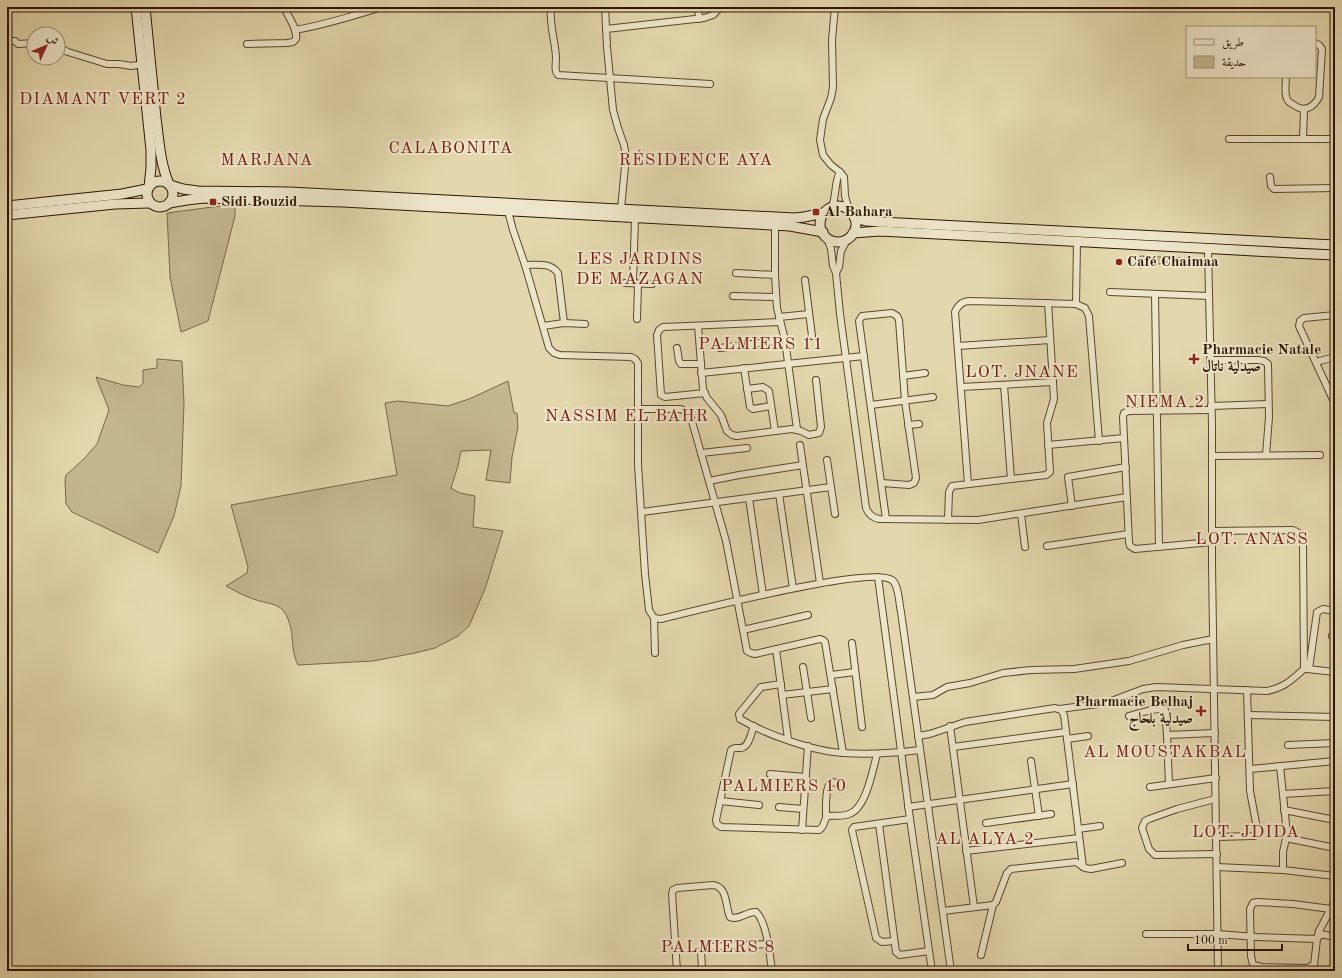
<svg xmlns="http://www.w3.org/2000/svg" width="1342" height="978" viewBox="0 0 1342 978" font-family="'Old Standard TT',Amiri,serif">
<rect width="100%" height="100%" fill="#e3d8ad"/>
<filter id="stains"><feTurbulence type="fractalNoise" baseFrequency=".005" numOctaves="4"/><feColorMatrix values="0 0 0 0 .2 0 0 0 0 .09 0 0 0 0 .02 0 0 0 .5 -.17"/></filter>
<radialGradient id="worn" r=".72"><stop offset=".6" stop-color="#630" stop-opacity="0"/><stop offset="1" stop-color="#630" stop-opacity=".3"/></radialGradient>
<g fill="#c4b790" stroke="#79664a">
<path d="M235,204V216L208,321L181,332L170,277L167,213Z"/>
<path d="M1140,256L1186,258L1140,268Z"/>
<path d="M157,359L182,361L184,403L181,486L174,516L158,553L72,512L66,504L65,480L66,475L84,459L97,444L109,410L96,377L123,385L139,387L143,383V370L157,368Z"/>
<path d="M508,381L514,413H517L518,427L512,457L510,483L486,480L491,450L461,451L458,466L451,488L460,493L475,496L473,527L503,531L485,589L469,626L458,636L435,648L415,653L373,661L298,665C292,654 293,641 291,629C284,599 273,607 251,598C242,595 234,590 226,586L247,573L248,567L231,505L397,475L385,403L397,401L448,406L469,399Z"/>
</g>
<g fill="none" stroke-linecap="round" stroke-linejoin="round">
<defs>
<g id="street">
<path d="M551,7C549,24 555,40 556,57C556,63 554,71 558,75L710,84"/>
<path d="M605,7L607,47L613,110L618,128L624,145L626,156L621,209"/>
<path d="M698,7L699,19"/>
<path d="M835,7L832,40L833,87L831,98L823,119L820,140L823,155L831,165L840,172L844,177L845,196L849,210"/>
<path d="M606,29L704,18L713,15L721,7"/>
<path d="M295,30C325,25 353,16 382,7"/>
<path d="M7,41H15L18,44L34,43"/>
<path d="M247,44L287,43L293,42L296,39C298,29 288,17 284,7"/>
<path d="M58,47L68,52L107,64H119L131,66L144,64"/>
<path d="M1286,77C1286,83 1284,93 1287,99C1288,102 1292,104 1294,105C1304,113 1314,107 1319,97L1322,49L1319,45L1315,43"/>
<path d="M1229,139H1335"/>
<path d="M1303,139L1304,110"/>
<path d="M1270,177L1271,186L1274,189L1335,188"/>
<path d="M832,207C836,198 835,178 840,172"/>
<path d="M508,211L513,230L525,265L549,348L554,353L560,355L631,357L635,359L638,363V465L645,574L649,610L654,618L661,619C694,611 872,565 892,580C899,585 899,604 901,612L951,971"/>
<path d="M775,225V275L777,308L785,340L797,429"/>
<path d="M827,238L831,249L833,266L836,273L840,314L866,508C869,515 873,518 879,519L978,520L1127,497"/>
<path d="M1208,249L1212,426V564L1218,971"/>
<path d="M525,265C538,265 550,262 558,273L564,323"/>
<path d="M736,273L775,275"/>
<path d="M836,273L839,267L841,251L848,238"/>
<path d="M805,280L812,336"/>
<path d="M625,283L652,284"/>
<path d="M633,283L635,218"/>
<path d="M1110,292L1209,296"/>
<path d="M1155,294L1159,547"/>
<path d="M733,296L776,297"/>
<path d="M1076,304L1077,241"/>
<path d="M1335,315L1304,318L1300,321L1299,326L1335,404"/>
<path d="M779,317L809,314"/>
<path d="M637,319L638,284"/>
<path d="M543,326L564,323L585,324"/>
<path d="M698,326L703,389L707,398L721,415L727,431L732,435L737,436L792,429L801,431L809,435L819,433L821,427L816,380"/>
<path d="M958,346L1050,340"/>
<path d="M677,348L679,361L681,364H701"/>
<path d="M720,348L785,340"/>
<path d="M1210,360H1258L1264,361L1268,364L1269,417L1266,455"/>
<path d="M1316,362L1335,357"/>
<path d="M744,368L750,407L753,409L771,406"/>
<path d="M701,373L864,356"/>
<path d="M903,376L925,373"/>
<path d="M1004,385L1011,479"/>
<path d="M961,387L1053,382"/>
<path d="M747,389L763,387L769,391L775,431"/>
<path d="M705,393L665,397L661,395L657,335L659,330L663,327L780,322"/>
<path d="M871,405L933,397"/>
<path d="M1211,406L1268,404"/>
<path d="M639,409H681L688,413L691,418L726,541L747,651L751,653L755,654L820,639L823,640L825,642L843,753"/>
<path d="M1211,410L1129,411L1124,413L1123,417L1129,542L1130,546L1135,549L1212,542"/>
<path d="M908,425L919,424"/>
<path d="M800,445L820,583"/>
<path d="M1048,445L1124,438"/>
<path d="M701,453L747,448"/>
<path d="M1212,456L1320,455"/>
<path d="M827,460L835,514"/>
<path d="M709,481L739,475L803,465"/>
<path d="M882,483L909,485L914,483L916,478L905,401L899,320L897,316L892,313L862,316L859,321L886,519"/>
<path d="M968,484L955,312C958,305 963,301 970,301L1076,304L1085,308L1089,316L1099,441"/>
<path d="M779,494L793,588"/>
<path d="M749,498L763,595"/>
<path d="M1072,506L1068,477L1126,467"/>
<path d="M642,512L831,487"/>
<path d="M1021,514L1025,547"/>
<path d="M948,520L949,492L952,486L1046,475L1050,472L1047,423L1054,399L1048,303"/>
<path d="M1047,546L1128,534"/>
<path d="M878,577L910,819L932,971"/>
<path d="M654,618L655,653"/>
<path d="M743,630L808,615"/>
<path d="M1332,636H1335"/>
<path d="M852,643L862,727"/>
<path d="M776,649L788,739"/>
<path d="M803,667L811,718"/>
<path d="M1307,669L1335,672"/>
<path d="M1309,669L1317,612L1323,609L1335,611"/>
<path d="M831,675L855,672"/>
<path d="M781,684L761,687L739,714L740,719C765,734 815,752 844,753C869,755 895,753 920,750"/>
<path d="M782,695L833,689"/>
<path d="M913,697L933,695L947,687L970,683L1003,673L1031,670L1074,669L1129,661L1183,645L1213,639"/>
<path d="M1059,709L1106,703L1143,689L1156,687L1267,691C1285,687 1290,681 1304,669L1303,543L1299,533L1293,530L1212,531"/>
<path d="M1248,715L1335,717"/>
<path d="M1129,716C1138,714 1159,706 1165,710L1167,735L1169,784"/>
<path d="M754,726C751,733 749,748 740,748C735,748 734,747 731,750L716,820L717,824L721,827L819,830C825,827 823,820 828,816C835,815 843,817 849,814C866,809 873,769 877,754"/>
<path d="M950,726L974,907"/>
<path d="M1167,735L1215,733"/>
<path d="M918,736L930,734L965,722L1055,708L1061,710L1064,715L1083,867"/>
<path d="M1067,739L1088,736"/>
<path d="M1288,745L1335,743"/>
<path d="M953,747L1066,732"/>
<path d="M1031,761L1039,816"/>
<path d="M1280,766L1287,834L1283,852V870"/>
<path d="M1250,769L1335,761"/>
<path d="M770,774L806,777"/>
<path d="M1150,787L1216,778"/>
<path d="M1335,789V806"/>
<path d="M1283,794L1335,791"/>
<path d="M1215,799L1177,809L1149,819L1145,821L1142,828L1149,849L1155,855L1217,854"/>
<path d="M720,801L759,805"/>
<path d="M779,807L803,809"/>
<path d="M908,807L1073,784"/>
<path d="M1284,810L1335,820"/>
<path d="M826,817C826,808 825,787 831,782L840,783L843,786"/>
<path d="M986,823L1051,814"/>
<path d="M879,824L896,952L900,955L929,951"/>
<path d="M1078,829L1100,826"/>
<path d="M802,830L808,746"/>
<path d="M1216,837L1254,836L1257,835L1259,831L1256,823L1250,791L1247,690"/>
<path d="M1286,838L1335,848"/>
<path d="M966,851L1079,838"/>
<path d="M1217,867L1283,870L1335,876"/>
<path d="M1331,909L1293,904L1257,902L1253,903L1250,909L1251,956L1253,965L1262,967L1307,968L1314,965L1317,939L1319,931L1335,901"/>
<path d="M943,911L993,905L996,902L1007,873L1011,869L1076,862L1085,868L1091,869L1122,863"/>
<path d="M1146,934H1217L1257,937L1317,939L1321,934L1335,937"/>
<path d="M894,941L882,942L876,938L852,830L854,827L910,819"/>
<path d="M981,955L993,905"/>
<path d="M702,968L701,951L704,947L767,944"/>
<path d="M677,971L672,894L673,890L677,888L713,885C728,887 725,906 730,917C739,921 747,911 756,912C767,922 770,956 772,971"/>
</g>
<g id="secondary">
<path d="M136,7L151,150V168L149,187"/>
<path d="M145,7C149,44 152,81 156,118C159,140 160,163 169,184"/>
<circle cx="160" cy="194" r="13"/>
<path d="M170,185L183,189L198,191L289,192L795,218L804,217L824,213"/>
<path d="M169,203L187,200L204,198L343,202L790,226L823,232"/>
<path d="M7,206L122,194L147,189"/>
<circle cx="838" cy="224" r="18"/>
<path d="M7,215L115,204L149,203"/>
<path d="M854,217L866,221L880,222L1335,245"/>
<path d="M853,233L880,231C1031,239 1183,248 1335,255"/>
</g>
</defs>
<use href="#street" stroke="#5b462e" stroke-width="8"/>
<use href="#secondary" stroke="#2e1503" stroke-width="11"/>
<use href="#street" stroke="#ede6ca" stroke-width="6"/>
<use href="#secondary" stroke="#ede6ca" stroke-width="9"/>
</g>
<g fill="#8f2418" stroke="#ede6ca" stroke-width="1.5">
<rect x="209" y="198" width="8" height="8" rx="2"/>
<rect x="812" y="208" width="8" height="8" rx="2"/>
<circle cx="1119" cy="262" r="4"/>
<path d="M1192 353h4v4h4v4h-4v4h-4v-4h-4v-4h4z"/>
<path d="M1199 705h4v4h4v4h-4v4h-4v-4h-4v-4h4z"/>
</g>
<g text-anchor="middle" dominant-baseline="central" stroke-width="4" stroke-linejoin="round" paint-order="stroke">
<g font-size="15" font-weight="bold" fill="#2e1503" stroke="#ede6ca" text-anchor="start">
<text x="221" y="202">Sidi Bouzid</text>
<text x="824" y="212">Al Bahara</text>
<text x="1127" y="262">Café Chaimaa</text>
<text x="1202" y="350">Pharmacie Natale<tspan x="1202" dy="17">صيدلية ناتال</tspan></text>
<text x="1193" y="702" text-anchor="end">Pharmacie Belhaj<tspan x="1193" dy="17">صيدلية بلحاج</tspan></text>
</g>
<g font-size="17" letter-spacing="1" fill="#7a1f14" stroke="#ede6ca">
<text x="103" y="99">DIAMANT VERT 2</text>
<text x="451" y="148">CALABONITA</text>
<text x="267" y="160">MARJANA</text>
<text x="696" y="160">RÉSIDENCE AYA</text>
<text x="640" y="259">LES JARDINS<tspan x="640" dy="20">DE MAZAGAN</tspan></text>
<text x="761" y="344">PALMIERS 11</text>
<text x="1022" y="372">LOT. JNANE</text>
<text x="1165" y="402">NIEMA 2</text>
<text x="627" y="416">NASSIM EL BAHR</text>
<text x="1252" y="539">LOT. ANASS</text>
<text x="1165" y="752">AL MOUSTAKBAL</text>
<text x="784" y="786">PALMIERS 10</text>
<text x="1246" y="832">LOT. JDIDA</text>
<text x="985" y="839">AL ALYA 2</text>
<text x="718" y="947">PALMIERS 8</text>
</g>
</g>
<rect width="1342" height="978" fill="none" stroke="#e3d8ad" stroke-width="24"/>
<rect x="8" y="8" width="1326" height="962" fill="none" stroke="#2e1503" stroke-width="2"/>
<rect x="12" y="12" width="1318" height="954" fill="none" stroke="#2e1503"/>
<rect x="1186" y="26" width="130" height="52" fill="#ede6ca" stroke="#a1927a"/>
<rect x="1194" y="39" width="20" height="6" fill="#ede6ca" stroke="#a1927a"/>
<text x="1222" y="46" font-size="12" fill="#2e1503">طريق</text>
<rect x="1194" y="56" width="20" height="12" fill="#c4b790" stroke="#a1927a"/>
<text x="1222" y="66" font-size="12" fill="#2e1503">حديقة</text>
<g transform="translate(46 46) rotate(46)"><circle r="19" fill="#ede6ca" stroke="#a1927a"/>
<path d="M0-3L7 15L0 10L-7 15Z" fill="#8f2418"/>
<text y="-6" font-size="11" font-weight="bold" text-anchor="middle" fill="#2e1503">ش</text>
</g>
<path d="M1188 944v6h94v-6" fill="none" stroke="#2e1503" stroke-width="2"/>
<text x="1194" y="944" font-size="12" fill="#2e1503" stroke="#ede6ca" stroke-width="3" paint-order="stroke">100 m</text>
<rect width="100%" height="100%" filter="url(#stains)"/>
<rect width="100%" height="100%" fill="url(#worn)"/>
</svg>
